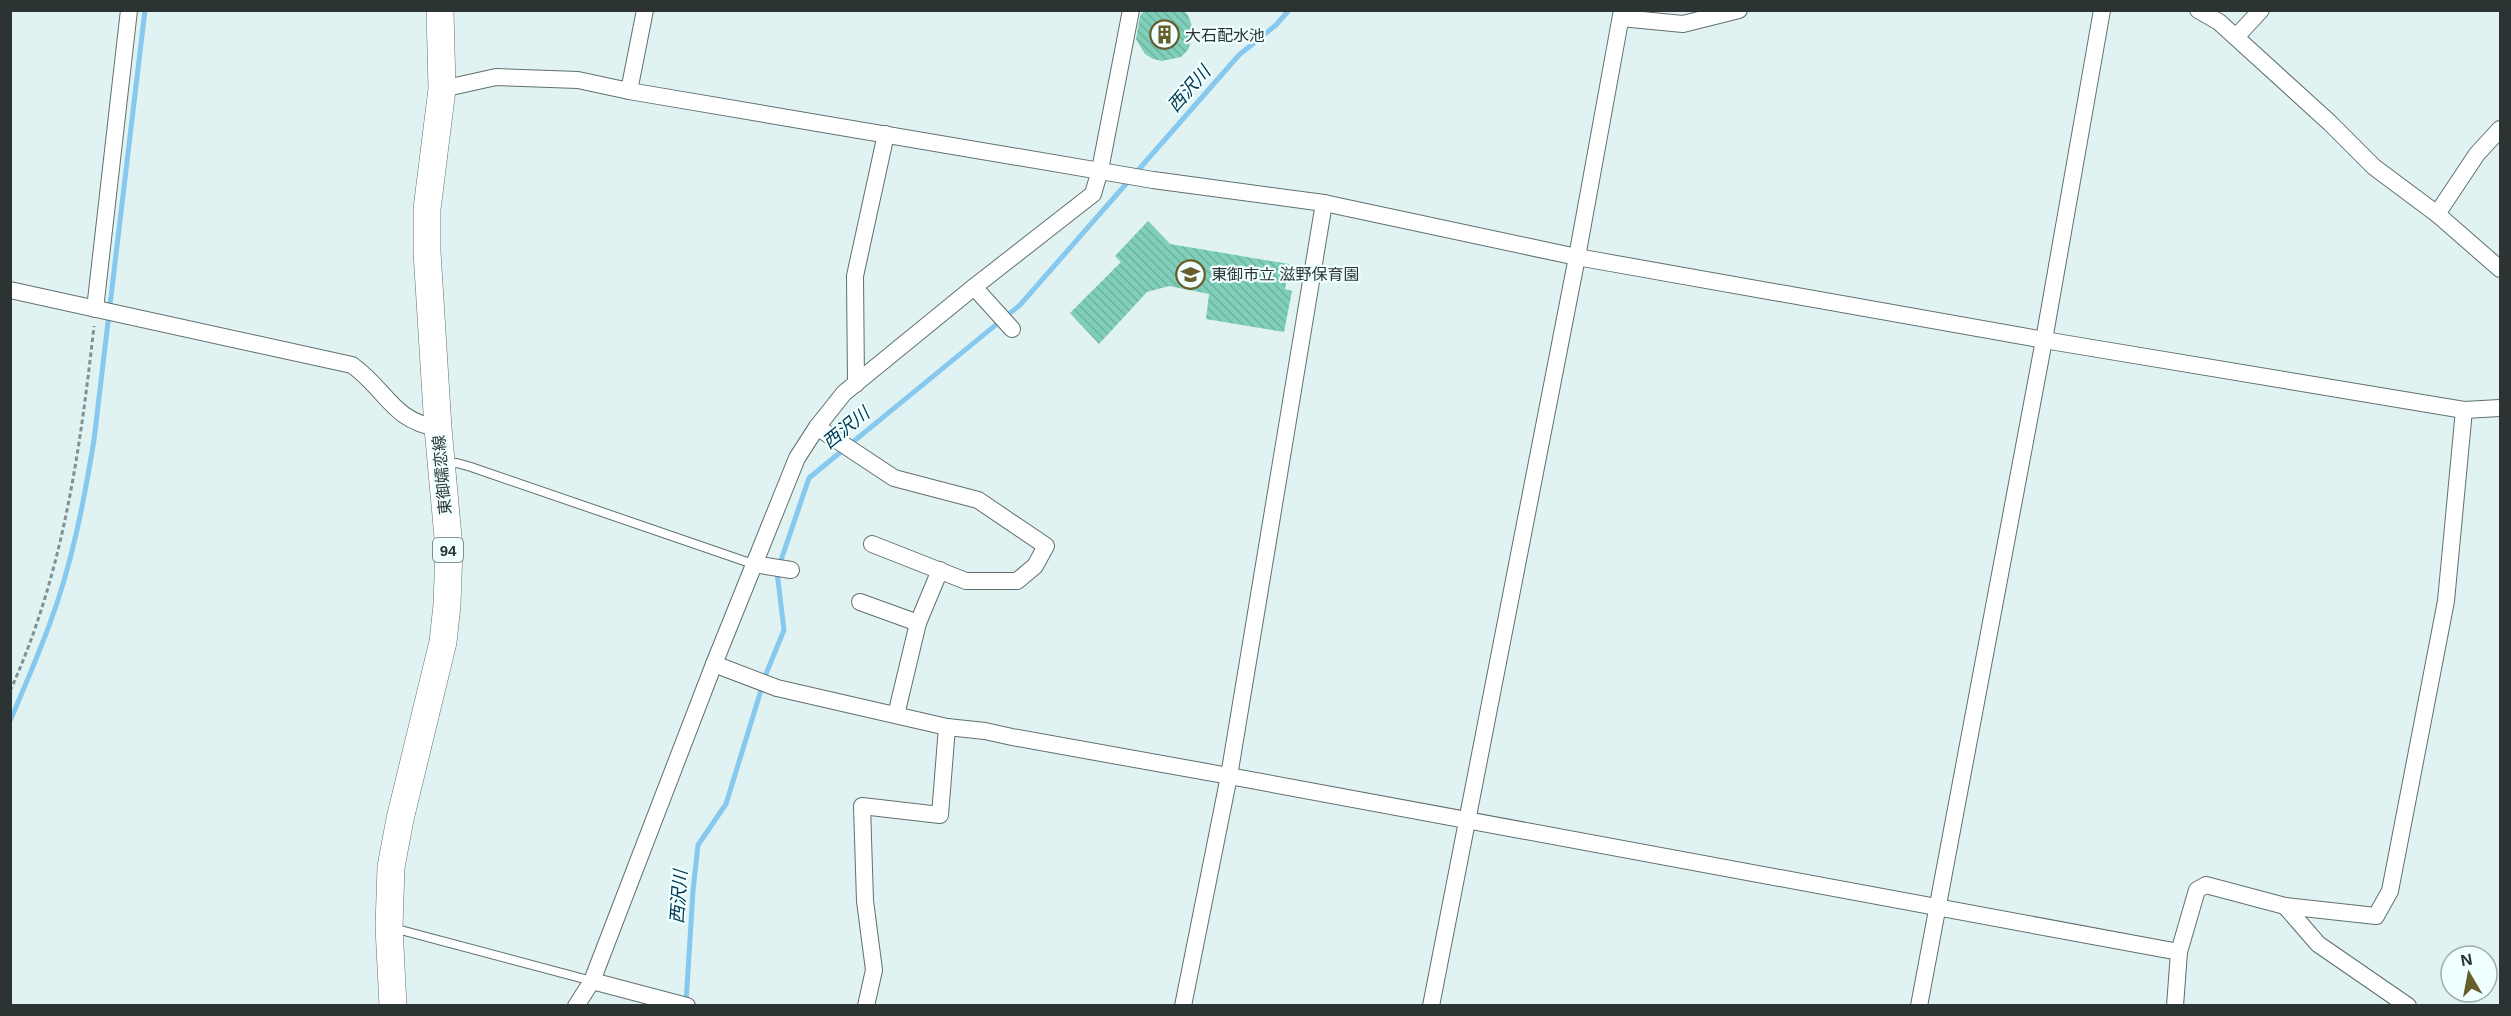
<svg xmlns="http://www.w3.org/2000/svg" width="2511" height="1016" viewBox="0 0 2511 1016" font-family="Arial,'Noto Sans JP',sans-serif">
<defs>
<pattern id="building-back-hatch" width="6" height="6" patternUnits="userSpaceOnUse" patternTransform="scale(1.5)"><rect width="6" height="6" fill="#7fcfbb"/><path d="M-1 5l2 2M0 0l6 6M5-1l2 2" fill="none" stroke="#6eb2a1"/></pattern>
</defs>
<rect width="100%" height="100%" fill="#e0f2f2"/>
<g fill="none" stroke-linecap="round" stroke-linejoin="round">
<g stroke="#87c8ee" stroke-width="5">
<path d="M10,721C24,688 38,656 50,623C72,564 84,501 94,440L145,10"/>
<path d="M686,1003L693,891L698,845L726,804L766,674L784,630L777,572L809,478L1020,305L1239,55L1276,25L1289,10"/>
</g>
</g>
<g fill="url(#building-back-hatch)">
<path d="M1145,10H1183L1188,15L1194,32L1188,50L1181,57L1162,61L1153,59L1145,54L1136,39L1140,16Z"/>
<path d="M1148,221L1170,244L1289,264L1285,289L1292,291L1284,332L1206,319L1209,294L1169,286L1147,292L1099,344L1070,313L1121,262L1115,256Z"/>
</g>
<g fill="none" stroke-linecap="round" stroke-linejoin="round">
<defs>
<g id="lane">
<path d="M445,464L457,463L471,467L753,564"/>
<path d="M393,928L592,981"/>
</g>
<g id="street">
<path d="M2198,10L2219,22L2330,123L2374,167L2437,214L2500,269"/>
<path d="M1621,18L1683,24L1739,10"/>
<path d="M2236,37L2261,10"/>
<path d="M442,89L496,77L578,80L629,91L1153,180L1324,203L1577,257L2044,340L2464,410L2500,408"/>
<path d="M629,91L645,10"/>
<path d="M2437,214L2477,154L2500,129"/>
<path d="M974,287L1012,329"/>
<path d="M10,290L352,365C387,390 392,421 438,428"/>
<path d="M95,309L129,10"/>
<path d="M856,384L855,276L886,134"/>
<path d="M817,427L894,478L978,500L1046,546L1035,566L1017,581H966L872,544"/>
<path d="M753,564L791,570"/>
<path d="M860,602L918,623"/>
<path d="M714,664L777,688L947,727L985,731L1012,737L1229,776L2179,952"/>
<path d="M896,715L918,623L940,570"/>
<path d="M2285,906L2318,944L2408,1006"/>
<path d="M592,981L687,1006"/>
<path d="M576,1006L592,981L714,664L797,458L817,427L844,393L974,287L1093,194L1100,170L1131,10"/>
<path d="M866,1006L874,970L865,901L862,806L940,815L947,727"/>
<path d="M1183,1006L1229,776L1324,203"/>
<path d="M1431,1006L1577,257L1622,10"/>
<path d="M1919,1006L2044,340L2102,10"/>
<path d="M2175,1006L2179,952L2197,890L2206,885L2285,906L2376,916L2390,891L2446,601L2464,410"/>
</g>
<path id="primary" d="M393,1006L389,927L391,867L400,819L443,642L447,605L449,548L438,428L427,252V209L442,89L440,10"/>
</defs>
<use href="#lane" stroke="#60706f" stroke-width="10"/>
<use href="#street" stroke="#60706f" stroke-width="18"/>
<use href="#primary" stroke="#60706f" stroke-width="28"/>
<path stroke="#839090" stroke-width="3" stroke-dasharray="4.5 3" stroke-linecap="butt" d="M10,691C63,575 80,451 94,326"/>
<use href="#lane" stroke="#fff" stroke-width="8"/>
<use href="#street" stroke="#fff" stroke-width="16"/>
<use href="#primary" stroke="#fff" stroke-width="27"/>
</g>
<defs>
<symbol id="building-ring" viewBox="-11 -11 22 22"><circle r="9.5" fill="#f0ffff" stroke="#685e2b" stroke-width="1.5"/><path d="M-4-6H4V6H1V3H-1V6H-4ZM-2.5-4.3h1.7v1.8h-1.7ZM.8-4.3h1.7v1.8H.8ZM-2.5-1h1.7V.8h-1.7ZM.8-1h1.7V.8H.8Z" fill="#685e2b"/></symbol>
<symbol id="school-ring" viewBox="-11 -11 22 22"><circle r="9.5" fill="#f0ffff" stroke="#685e2b" stroke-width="1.5"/><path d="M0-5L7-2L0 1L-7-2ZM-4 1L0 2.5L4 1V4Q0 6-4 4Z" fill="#685e2b"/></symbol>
</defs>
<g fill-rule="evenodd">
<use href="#building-ring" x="1148" y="18" width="33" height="33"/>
<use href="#school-ring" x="1174" y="258" width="33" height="33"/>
</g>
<g text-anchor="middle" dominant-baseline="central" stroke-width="4.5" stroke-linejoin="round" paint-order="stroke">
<rect fill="#f0ffff" stroke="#677070" stroke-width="1.5" x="433" y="538" width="30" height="24" rx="4.5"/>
<g font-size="15" font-weight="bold" fill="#2c3333">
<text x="448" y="550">94</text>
</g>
<g font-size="16" fill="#2c3333" stroke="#f0ffff" text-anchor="start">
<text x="1185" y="35">大石配水池</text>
<text x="1211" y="274">東御市立 滋野保育園</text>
</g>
<g font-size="16" fill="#2c3333" stroke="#f0ffff">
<text transform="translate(442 475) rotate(-95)">東御嬬恋線</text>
</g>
<g font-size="18" font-style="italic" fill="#003851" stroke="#f0ffff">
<text transform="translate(1189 89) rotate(-49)">西沢川</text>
<text transform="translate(846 428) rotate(-39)">西沢川</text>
<text transform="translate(679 897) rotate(-86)">西沢川</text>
</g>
</g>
<rect width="2511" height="1016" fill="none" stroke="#2c3333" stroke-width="24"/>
<g transform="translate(2469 974) rotate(350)"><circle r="28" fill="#f0ffff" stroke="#a2adad" stroke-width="1.5"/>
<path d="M0-4.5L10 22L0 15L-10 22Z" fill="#685e2b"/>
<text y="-9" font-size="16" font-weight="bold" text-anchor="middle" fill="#2c3333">N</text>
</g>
</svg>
